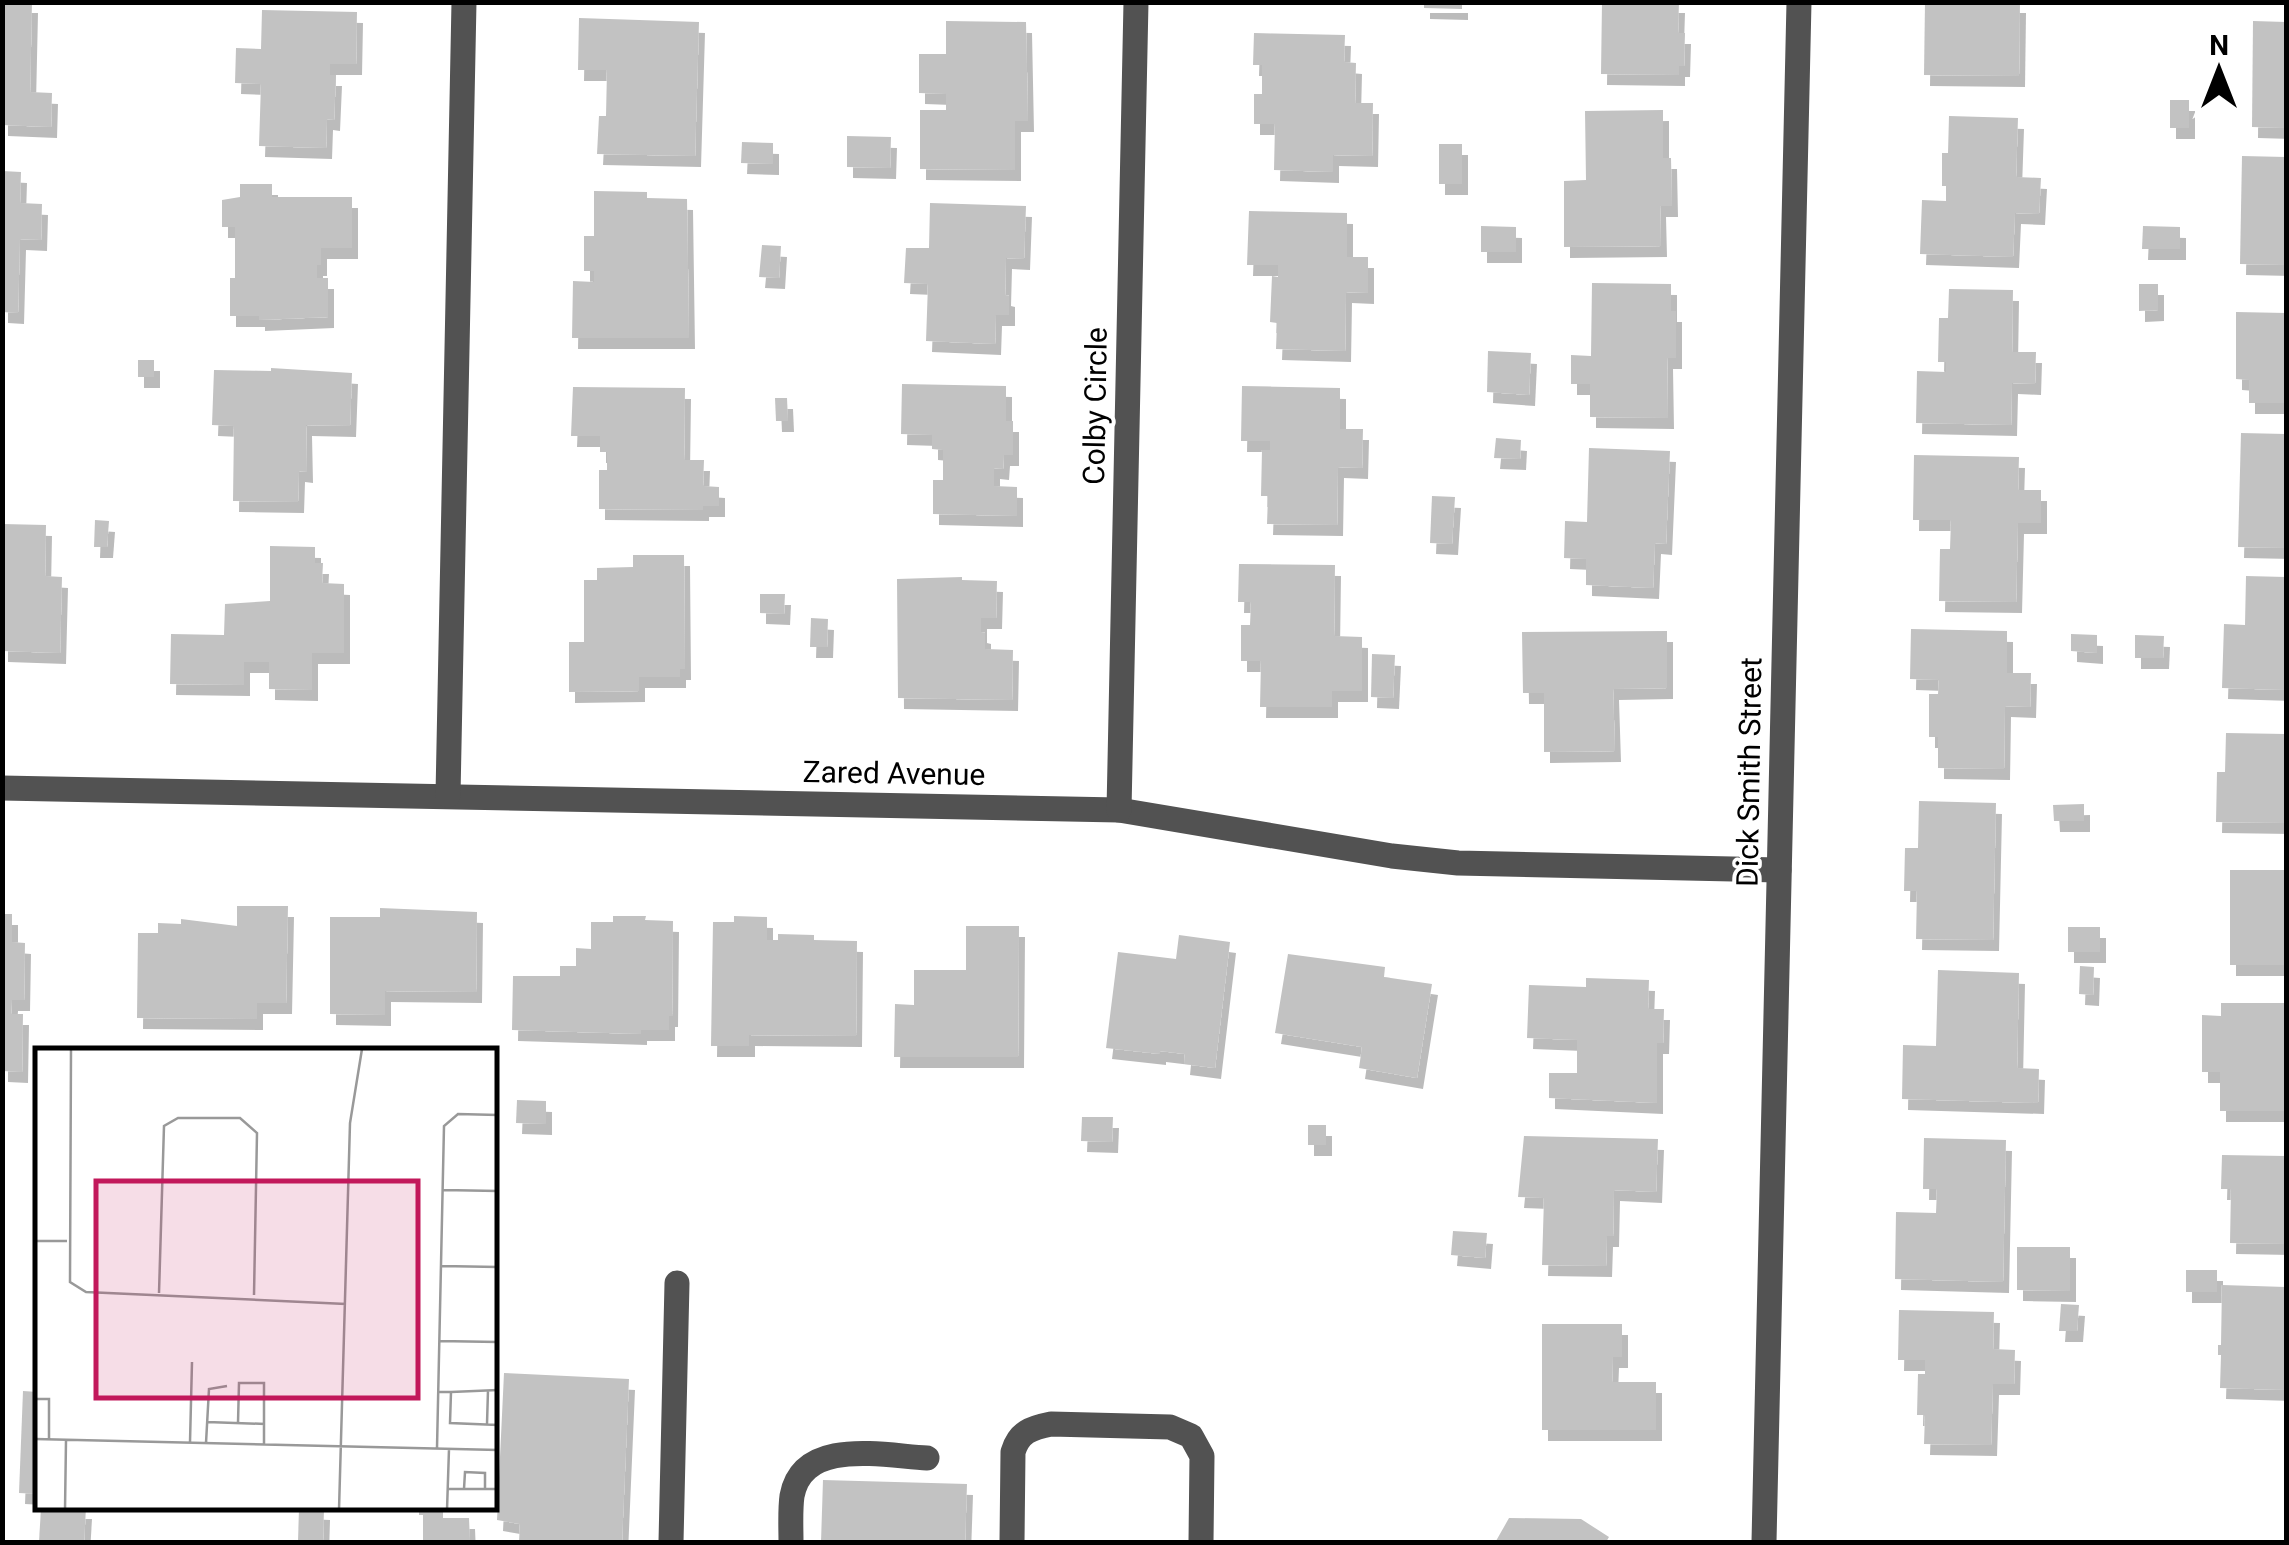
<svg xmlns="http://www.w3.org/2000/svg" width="2289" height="1545" viewBox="0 0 2289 1545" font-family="Roboto,sans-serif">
<defs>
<filter id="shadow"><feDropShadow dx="6" dy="11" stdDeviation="0" flood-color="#0004"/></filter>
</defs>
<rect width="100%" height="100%" fill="#fff"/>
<g fill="#c2c2c2" filter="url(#shadow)">
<path d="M2,2H32L30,92L52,93L51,127L2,125Z"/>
<path d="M1424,2H1462V9L1424,8Z"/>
<path d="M1602,2H1679L1678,33H1685L1684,66H1679V75L1601,74Z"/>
<path d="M1925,2H2020L2019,76L1924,75Z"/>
<path d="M262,10L357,12L356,64H330V75H336L334,120L327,119L326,148L259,146L261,84L235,83L236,48L261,49Z"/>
<path d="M579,18L699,22L695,156L597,154L599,116H606L607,70H578Z"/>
<path d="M946,21L1026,22L1028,121H1015V170L920,169V110H946V94L919,93V54H946Z"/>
<path d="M2253,21L2286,22V128L2252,127Z"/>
<path d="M1254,33L1345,35L1344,62L1356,63L1355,103H1373L1372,156L1333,155V172L1274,170L1275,124H1254V94H1262V65H1253Z"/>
<rect x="2170" y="100" width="19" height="28"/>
<path d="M1663,110V158H1671L1672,206H1660L1661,246L1564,247V181L1586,180L1585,111Z"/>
<path d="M1949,116L2018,118L2016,177L2041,178L2039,214L2015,213L2013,257L1920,254L1922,200L1946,201V186H1942V153H1948Z"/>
<path d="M847,136L891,137L890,168L847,167Z"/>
<path d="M742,142L773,143V164L741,163Z"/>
<rect x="1439" y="144" width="23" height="40"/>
<path d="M2242,156L2286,157V265L2240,264Z"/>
<path d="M2,171L21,172L20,203L42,204L41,240L20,239L18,313L2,312Z"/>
<path d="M240,184H272V197H352V248H321V265H317V278H328V317L259,320V316H230V278H235V227H222V200L240,197Z"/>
<path d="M594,191L647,192V198L687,199L689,338H572L573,281L594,282V271H584V236H594Z"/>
<path d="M930,203L1026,206L1024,259L1006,258L1005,295L1009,296V315H996L995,344L926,341L928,284L904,283L906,248H929Z"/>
<path d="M1249,211L1347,213V257H1368V293L1346,292L1345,351L1276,349L1277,323L1270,322L1272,276L1278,277V265H1247Z"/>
<path d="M1481,226L1516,227V252H1481Z"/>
<path d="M2143,226L2180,227V249H2142Z"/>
<path d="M762,245L781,246L779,278L759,277Z"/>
<path d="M1592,283L1671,284V311H1676V358H1667L1668,418L1590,417V384H1571V355L1591,356Z"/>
<path d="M2139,284H2158V310L2139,311Z"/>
<path d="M1949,289L2013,290L2012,352H2036L2035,384L2012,383L2011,425L1916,423L1917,371L1946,372V362H1938L1939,318H1948Z"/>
<path d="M2236,312L2286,313V403H2249V380L2236,379Z"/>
<path d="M1488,351L1531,353L1529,395L1487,392Z"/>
<rect x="138" y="360" width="16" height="17"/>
<path d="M271,368L352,373L350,426L306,425L307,472L299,471L298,502L233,501L234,426L212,425L214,370L271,371Z"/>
<path d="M902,384L1006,386V421H1013V455H1004L1003,469L994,468V486L1017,487V516L933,514V480H943V450L932,449V435L901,434Z"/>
<path d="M1242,386L1340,388V429H1363L1362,468L1338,467L1337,525L1267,524L1268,496H1261L1262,450H1270V441H1241Z"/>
<path d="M573,387L685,388L684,460H704L703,486L719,487V506H703V510L599,509V470H607V452H600V436H571Z"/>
<path d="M775,398H787L788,421H776Z"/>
<path d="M2241,433L2286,434V548L2238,547Z"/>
<path d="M1496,438L1521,440L1520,459L1494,458Z"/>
<path d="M1589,448L1670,451L1666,544L1655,543L1653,588L1586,585V559L1564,558L1565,521L1587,522Z"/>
<path d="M1914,455L2019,457L2018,490H2041V523H2018L2016,602L1939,601L1940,549H1950L1951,520H1913Z"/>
<path d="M1432,496L1455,497L1452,544L1430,543Z"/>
<path d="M95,520L109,521L107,547H94Z"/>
<path d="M2,524L46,525L45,576L62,577L60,653L2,651Z"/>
<path d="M270,546L315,547V563H323L322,583L344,584V653H312V690L269,689V662H244V685L170,684L171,634L224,635L225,604L270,601Z"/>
<path d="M633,555H684L685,669H680V677H639V691L569,692V642H584V580H597V568L633,567Z"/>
<path d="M1239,564L1335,565L1334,636L1362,637V691H1332V707H1260L1261,661H1241V625H1250L1251,602H1238Z"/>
<path d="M2246,576L2286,577V690L2222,688L2224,624L2245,625Z"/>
<path d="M962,577V580L997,581L996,618H981V632L985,633V649L1013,650L1012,700L898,698L897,579Z"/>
<path d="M760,594H785L784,614L760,613Z"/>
<path d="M811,618L828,619L827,647H810Z"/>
<path d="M1911,629L2007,631V673H2031L2030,707L2005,706L2004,769L1938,768V737H1929V694H1938L1939,680L1910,679Z"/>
<path d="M1667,631V688L1613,689L1615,751L1544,752V693H1523L1522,632Z"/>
<path d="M2071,634L2097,635V653L2071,651Z"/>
<path d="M2135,635L2164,636L2163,658H2135Z"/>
<path d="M1372,654L1395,655L1393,698L1371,697Z"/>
<path d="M2226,733L2286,734V823L2216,822L2217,772H2225Z"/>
<path d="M1919,801L1996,803L1993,940L1916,939L1917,891H1904L1905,848H1918Z"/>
<path d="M2084,804V821H2054L2053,805Z"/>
<rect x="2230" y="870" width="56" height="95"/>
<path d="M237,906H288L286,1003H257V1019L137,1018L138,933H158V923L181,924V919L237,926Z"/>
<path d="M380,908L477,912L476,992L385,991V1015L330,1014V917H380Z"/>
<path d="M2,914H12V942L25,943L24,1000H12L11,1014H23L22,1072L2,1071Z"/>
<path d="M613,916H646L645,920L673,921L672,1016H669V1030H641V1034L512,1030L513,976H560V966H576V948L591,949V922H613Z"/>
<path d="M734,916L767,917V940H778V934L814,935V940L857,941L856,1036L749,1035V1046H711L713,922H734Z"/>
<path d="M966,926H1019L1018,1057H894L895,1004L914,1005V970H966Z"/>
<rect x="2068" y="927" width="32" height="25"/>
<path d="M1179,935L1230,942L1215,1068L1184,1064L1185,1054L1160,1051V1054L1106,1048L1118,952L1176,959Z"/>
<path d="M1288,954L1385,967L1384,977L1432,984L1417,1078L1359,1068L1362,1047L1275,1033Z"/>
<path d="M2080,966L2094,967L2093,995L2079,994Z"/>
<path d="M1938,970L2019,973L2017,1068L2039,1069L2038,1103L1902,1099L1903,1045L1936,1046Z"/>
<path d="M1586,978L1649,980L1648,1009H1664L1663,1043H1657V1103L1549,1098V1073H1577V1040L1527,1038L1529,985L1586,987Z"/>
<path d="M2221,1003H2286V1111H2220V1072H2202V1015L2221,1016Z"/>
<path d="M517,1100L546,1101V1124L516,1123Z"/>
<path d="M1082,1117H1113L1112,1142L1081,1141Z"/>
<rect x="1308" y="1125" width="18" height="20"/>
<path d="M1524,1136L1658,1139L1656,1192L1614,1190L1613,1236H1607L1606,1266L1542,1265L1544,1198L1518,1197Z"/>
<path d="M1924,1138L2006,1140L2003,1282L1895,1279L1896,1212L1936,1213L1937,1189H1923Z"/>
<path d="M2222,1155L2286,1156V1244L2230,1243L2231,1189H2221Z"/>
<path d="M1453,1231L1487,1233L1485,1258L1451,1255Z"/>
<path d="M2017,1247H2070V1291L2017,1290Z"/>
<rect x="2186" y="1270" width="31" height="22"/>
<path d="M2222,1285L2286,1287V1390L2220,1388L2221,1355H2218V1345H2221Z"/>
<path d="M2061,1304L2079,1305L2077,1331H2059Z"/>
<path d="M1899,1310L1994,1312L1993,1349L2015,1350L2014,1384H1993L1991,1445L1924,1444L1925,1415H1917L1918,1374H1925V1360H1898Z"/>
<path d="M1542,1324H1622V1357H1613L1612,1382H1656V1430H1542Z"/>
<path d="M504,1373L629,1379L622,1542H519L520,1524L497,1520Z"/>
<path d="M23,1391L38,1392V1494L19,1493Z"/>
<path d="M823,1480L967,1484L965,1542H821Z"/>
<path d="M41,1508H86L84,1542H39Z"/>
<path d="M299,1508L324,1509L323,1542H298Z"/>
<path d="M419,1508H443V1518H469L470,1542H423V1515H419Z"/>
<path d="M1509,1518L1581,1519L1609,1537L1606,1542H1498L1496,1541Z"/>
</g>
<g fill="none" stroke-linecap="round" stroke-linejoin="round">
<g stroke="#525252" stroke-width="25">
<path d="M2,788L1119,810L1392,856L1458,863L1779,870"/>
<path d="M448,795L464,2"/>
<path d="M1119,810L1136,2"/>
<path d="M671,1542L677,1283"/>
<path d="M791,1542C791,1527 790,1510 792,1496C803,1437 884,1456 927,1458"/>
<path d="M1012,1542L1013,1452C1019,1432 1031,1428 1051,1424L1170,1427L1191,1436L1202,1456L1201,1542"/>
<path d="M1764,1542L1799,2"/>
</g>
</g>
<g text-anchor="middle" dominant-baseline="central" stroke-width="8" stroke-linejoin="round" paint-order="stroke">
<g font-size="30" fill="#000" stroke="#fff">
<text transform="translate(1095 406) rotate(-89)">Colby Circle</text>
<text transform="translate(1749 772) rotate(-89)">Dick Smith Street</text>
<text transform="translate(894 773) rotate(1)">Zared Avenue</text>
</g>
</g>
<g transform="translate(35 1048)">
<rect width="462" height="462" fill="#fff"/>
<path fill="none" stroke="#999" stroke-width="2.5" d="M36,1L35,234L51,244L311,256M408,142L463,143M0,193H32M406,218L463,219M124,245L129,78L143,70H205L222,85L219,247M404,293L463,294M403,344H416L415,375L463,377M416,344L463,342M0,351H14V391M172,374L230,376M203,375L204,335H229V396M452,376L453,342M0,391L463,402M155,394L157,314M171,395L174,341L192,338M402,400L409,78L423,66L463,67M413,441H463M429,441L430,424L450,425V441M30,462L31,392M304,462L315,75L327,1M412,462L414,401"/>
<path fill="#c2185b" fill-opacity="0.15" stroke="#c2185b" stroke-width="5" d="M61,133H383V350H61Z"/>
<rect width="462" height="462" fill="none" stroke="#000" stroke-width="5"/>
</g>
<rect width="2289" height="1545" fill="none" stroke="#000000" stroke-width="10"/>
<g transform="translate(2219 70)" stroke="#ffffff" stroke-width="8" paint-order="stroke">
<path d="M0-8L18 38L0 25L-18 38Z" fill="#000000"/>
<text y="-15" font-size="28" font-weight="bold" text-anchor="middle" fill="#000000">N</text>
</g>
</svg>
